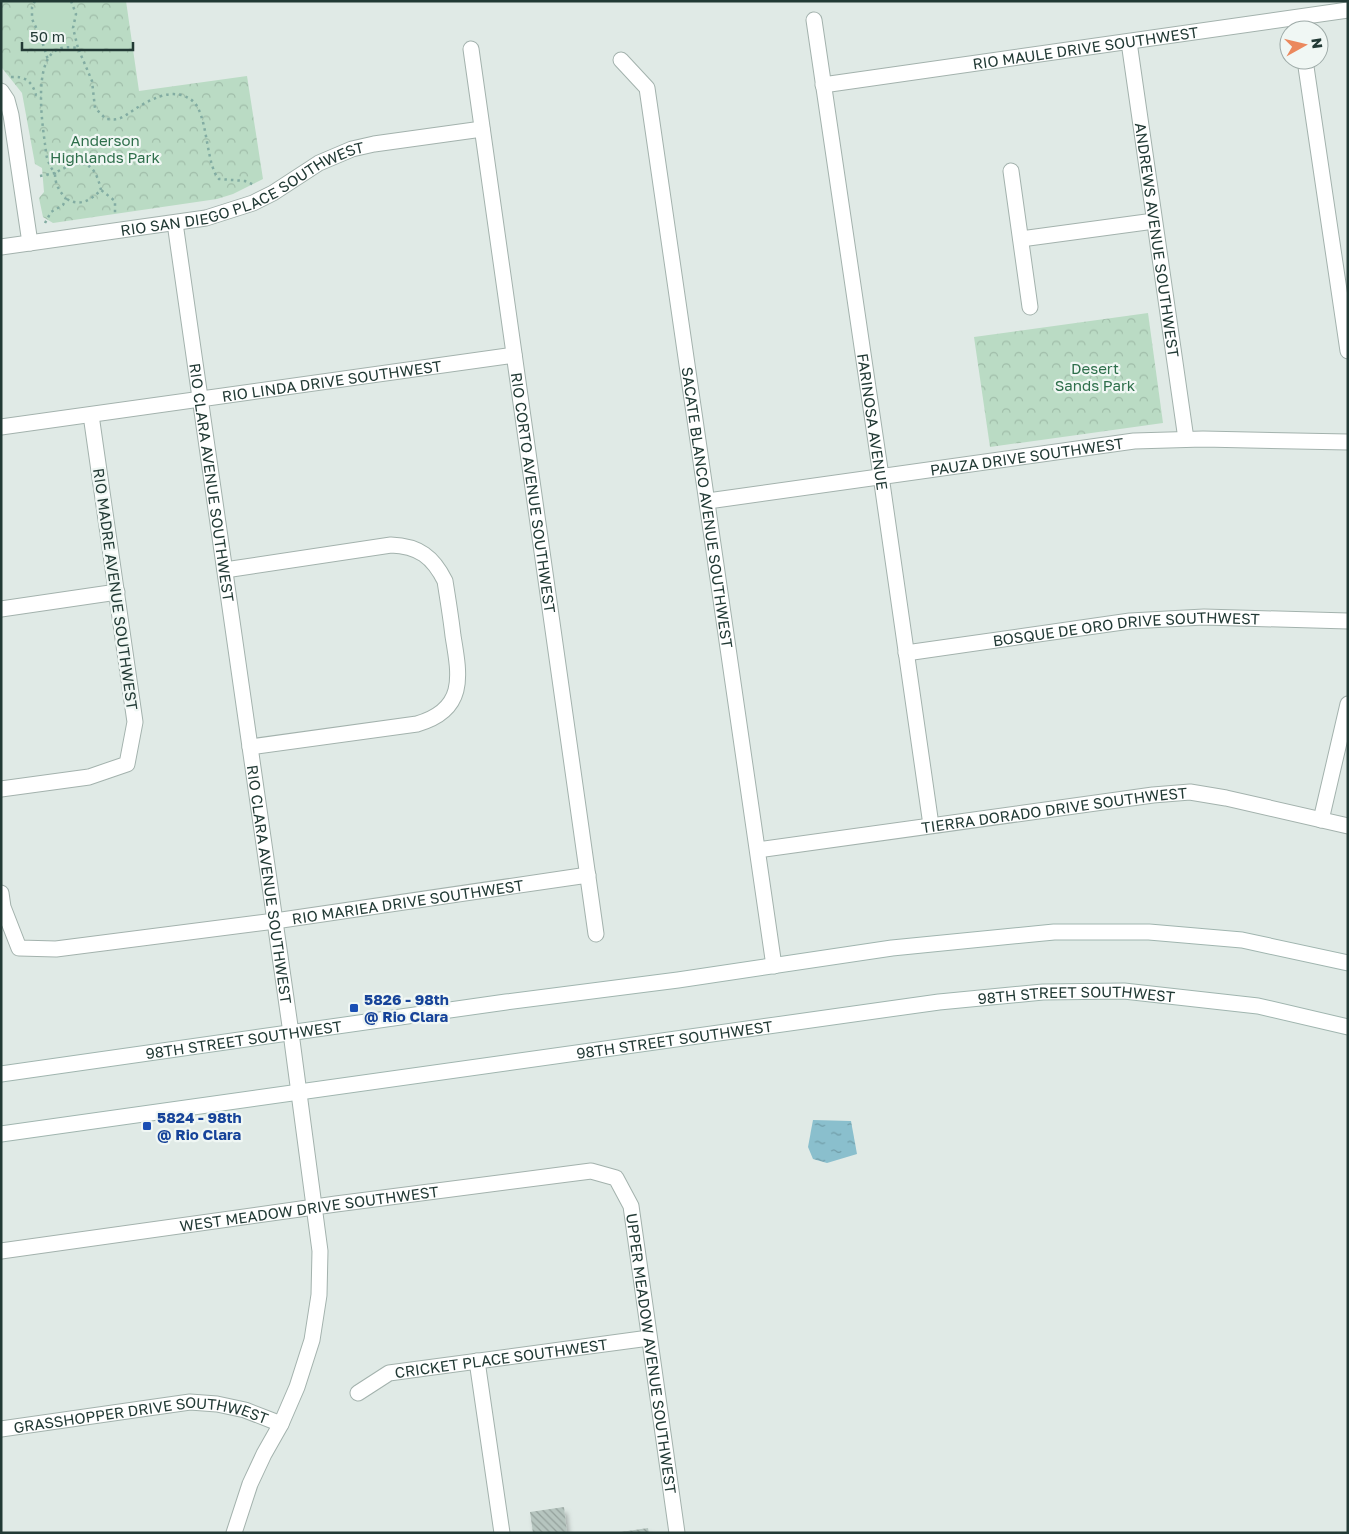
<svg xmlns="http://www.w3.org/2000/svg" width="1349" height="1534" viewBox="0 0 1349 1534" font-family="'Golos Text',sans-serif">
<defs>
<pattern id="park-crowns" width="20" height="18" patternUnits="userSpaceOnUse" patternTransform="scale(1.25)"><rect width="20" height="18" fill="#badbc4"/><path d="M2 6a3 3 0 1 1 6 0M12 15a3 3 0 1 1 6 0" fill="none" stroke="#a0bda9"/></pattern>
<pattern id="water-ripples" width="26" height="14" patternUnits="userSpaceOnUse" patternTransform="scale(1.25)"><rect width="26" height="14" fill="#8abfcd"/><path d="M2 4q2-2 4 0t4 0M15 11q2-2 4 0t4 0" fill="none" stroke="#709ca7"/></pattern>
<pattern id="building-back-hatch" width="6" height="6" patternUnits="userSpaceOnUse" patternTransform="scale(1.25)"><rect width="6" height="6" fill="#b6c5bf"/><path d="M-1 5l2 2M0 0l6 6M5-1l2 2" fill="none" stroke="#94a19c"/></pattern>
<filter id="shadow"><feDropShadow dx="3" dy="5.5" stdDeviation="2.5" flood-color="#0004"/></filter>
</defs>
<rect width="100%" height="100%" fill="#e0eae6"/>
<g fill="url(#park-crowns)">
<path d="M1,1H126L139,91L247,76L263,179L233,194L217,199L53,223L43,217L39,198L44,192L42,168L35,164L22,93L2,68Z"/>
<path d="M1148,313L1163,423L990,447L974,337Z"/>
</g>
<path fill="#badbc4" d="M40,1L69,2C89,32 37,50 34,14Z"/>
<path fill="url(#water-ripples)" d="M813,1120L851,1121L857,1154L827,1163L813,1159L808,1147Z"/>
<g fill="url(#building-back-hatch)" filter="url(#shadow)">
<path d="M564,1507L567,1533H533L530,1512Z"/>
<path d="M648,1528L649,1533H621V1532Z"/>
</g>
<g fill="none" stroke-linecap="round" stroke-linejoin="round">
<defs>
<g id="minor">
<path id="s1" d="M814,20L881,476L931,825"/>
<path id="s2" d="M1129,42L1186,439"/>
<path id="s3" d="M471,49L596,934"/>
<path id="s4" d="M621,60L647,88L774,966"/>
<path d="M1305,60L1348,351"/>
<path id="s5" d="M823,85L1348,10"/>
<path d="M1,91L7,100L11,115L30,243"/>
<path d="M1011,171L1030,307"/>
<path id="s6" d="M175,223L291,1033L320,1251L319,1295L312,1340L297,1387L281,1424L264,1454L250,1484L234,1533"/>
<path d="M1021,239L1154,221"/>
<path id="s7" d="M1,247L206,218L253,203L273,193L319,163L352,149L374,144L482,129"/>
<path id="s8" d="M1,427L514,355"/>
<path id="s9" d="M708,501L1134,441L1203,439L1348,442"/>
<path d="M225,570L391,545C419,546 433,557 445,581C448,600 451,618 453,636C460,677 466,710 417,724L250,747"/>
<path d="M1,609L117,592"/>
<path id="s10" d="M906,653L1130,621L1204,617L1348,621"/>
<path d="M1,789L89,777L127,764L135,722L91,415"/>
<path d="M1321,820L1348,704"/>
<path id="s11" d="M758,850L1153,795L1190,792L1226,798L1348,826"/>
<path id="s12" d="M1,893L3,907L19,948L56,949L275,921L588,875"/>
<path id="s13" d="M1,1251L336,1204L591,1171L616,1178L631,1206L677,1533"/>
<path d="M477,1361L502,1533"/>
<path id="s14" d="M358,1393L389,1373L649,1338"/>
<path id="s15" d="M1,1429L190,1402L217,1404L245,1410L281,1424"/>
</g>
<g id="secondary">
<path id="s16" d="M1,1074L506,1002L678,980L892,948L1054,932H1149L1242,940L1348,963"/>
<path id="s17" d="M1,1134L939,1002L1043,992L1124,991L1258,1006L1348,1027"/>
</g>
</defs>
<use href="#minor" stroke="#a3b2ad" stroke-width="17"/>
<use href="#secondary" stroke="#a0b5af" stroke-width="17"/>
<g stroke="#82aca2" stroke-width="2.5" stroke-dasharray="2.5 4" stroke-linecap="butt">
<path d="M35,1L32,7V19L41,38L48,60"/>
<path d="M71,1L76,14L73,28L78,48"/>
<path d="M11,77C25,76 32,81 36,95L41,97"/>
<path d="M40,176L55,173C53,170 50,167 49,163C46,158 46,150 45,144C42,122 34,65 55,51C62,46 70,47 78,48L92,81L95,108L106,119C110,119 114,120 118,119C124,117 129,113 135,109C148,101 165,91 181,95C188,97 193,100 197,106C208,125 207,167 219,179L245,181L254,185"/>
<path d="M67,199C80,207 91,200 101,190L115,201V216"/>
<path d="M45,223L51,212L63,205L66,199C59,190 55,185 55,173C81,158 94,159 101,190"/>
</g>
<use href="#minor" stroke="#fff" stroke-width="15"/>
<use href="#secondary" stroke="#fff" stroke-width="15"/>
</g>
<g fill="#1a4fb4" stroke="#f0f7f4" stroke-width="2">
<rect x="349" y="1003" width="10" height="10" rx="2.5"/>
<rect x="142" y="1121" width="10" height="10" rx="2.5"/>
</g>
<g text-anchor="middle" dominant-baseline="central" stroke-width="4.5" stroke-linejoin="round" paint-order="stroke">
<g font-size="15" fill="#223a35" stroke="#f0f7f4">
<text stroke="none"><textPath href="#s5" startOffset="265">RIO MAULE DRIVE SOUTHWEST</textPath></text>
<text stroke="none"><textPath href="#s7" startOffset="251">RIO SAN DIEGO PLACE SOUTHWEST</textPath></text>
<text stroke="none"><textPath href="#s2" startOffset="200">ANDREWS AVENUE SOUTHWEST</textPath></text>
<text stroke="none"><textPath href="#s8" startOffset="334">RIO LINDA DRIVE SOUTHWEST</textPath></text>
<text stroke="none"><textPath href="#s1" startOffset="406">FARINOSA AVENUE</textPath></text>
<text stroke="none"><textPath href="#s9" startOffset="322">PAUZA DRIVE SOUTHWEST</textPath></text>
<text stroke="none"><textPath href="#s6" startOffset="262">RIO CLARA AVENUE SOUTHWEST</textPath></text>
<text stroke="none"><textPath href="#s3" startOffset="448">RIO CORTO AVENUE SOUTHWEST</textPath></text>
<text stroke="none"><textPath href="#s4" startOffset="462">SACATE BLANCO AVENUE SOUTHWEST</textPath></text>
<text transform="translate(116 589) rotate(82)">RIO MADRE AVENUE SOUTHWEST</text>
<text stroke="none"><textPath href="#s10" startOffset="222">BOSQUE DE ORO DRIVE SOUTHWEST</textPath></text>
<text stroke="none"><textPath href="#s11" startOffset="299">TIERRA DORADO DRIVE SOUTHWEST</textPath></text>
<text stroke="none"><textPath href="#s6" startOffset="668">RIO CLARA AVENUE SOUTHWEST</textPath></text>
<text stroke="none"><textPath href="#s12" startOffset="450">RIO MARIEA DRIVE SOUTHWEST</textPath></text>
<text stroke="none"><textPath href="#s17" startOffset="1085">98TH STREET SOUTHWEST</textPath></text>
<text stroke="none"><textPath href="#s17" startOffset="680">98TH STREET SOUTHWEST</textPath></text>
<text stroke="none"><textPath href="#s16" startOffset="245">98TH STREET SOUTHWEST</textPath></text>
<text stroke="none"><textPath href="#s13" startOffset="311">WEST MEADOW DRIVE SOUTHWEST</textPath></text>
<text stroke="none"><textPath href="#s13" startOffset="802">UPPER MEADOW AVENUE SOUTHWEST</textPath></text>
<text stroke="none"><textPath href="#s14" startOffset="150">CRICKET PLACE SOUTHWEST</textPath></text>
<text stroke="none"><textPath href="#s15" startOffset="142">GRASSHOPPER DRIVE SOUTHWEST</textPath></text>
</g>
<g font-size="15" fill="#2e6f4b" stroke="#f0f7f4">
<text x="105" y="140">Anderson<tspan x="105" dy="17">Highlands Park</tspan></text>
<text x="1095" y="368">Desert<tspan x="1095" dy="17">Sands Park</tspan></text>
</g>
<g font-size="15" font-weight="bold" fill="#164399" stroke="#f0f7f4" text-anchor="start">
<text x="364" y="999">5826 - 98th<tspan x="364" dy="17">@ Rio Clara</tspan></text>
<text x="157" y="1117">5824 - 98th<tspan x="157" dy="17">@ Rio Clara</tspan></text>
</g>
</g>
<rect width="1349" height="1534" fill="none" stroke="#223a35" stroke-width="5"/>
<g transform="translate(1304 45) rotate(82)"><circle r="24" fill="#f0f7f4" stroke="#9eaba8"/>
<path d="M0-4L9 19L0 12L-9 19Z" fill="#eb885d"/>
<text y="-8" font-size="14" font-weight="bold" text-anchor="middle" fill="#223a35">N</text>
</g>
<path d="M22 42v8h111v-8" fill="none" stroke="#223a35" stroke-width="2.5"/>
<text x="30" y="42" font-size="15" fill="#223a35" stroke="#f0f7f4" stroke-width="4" paint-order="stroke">50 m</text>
</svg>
